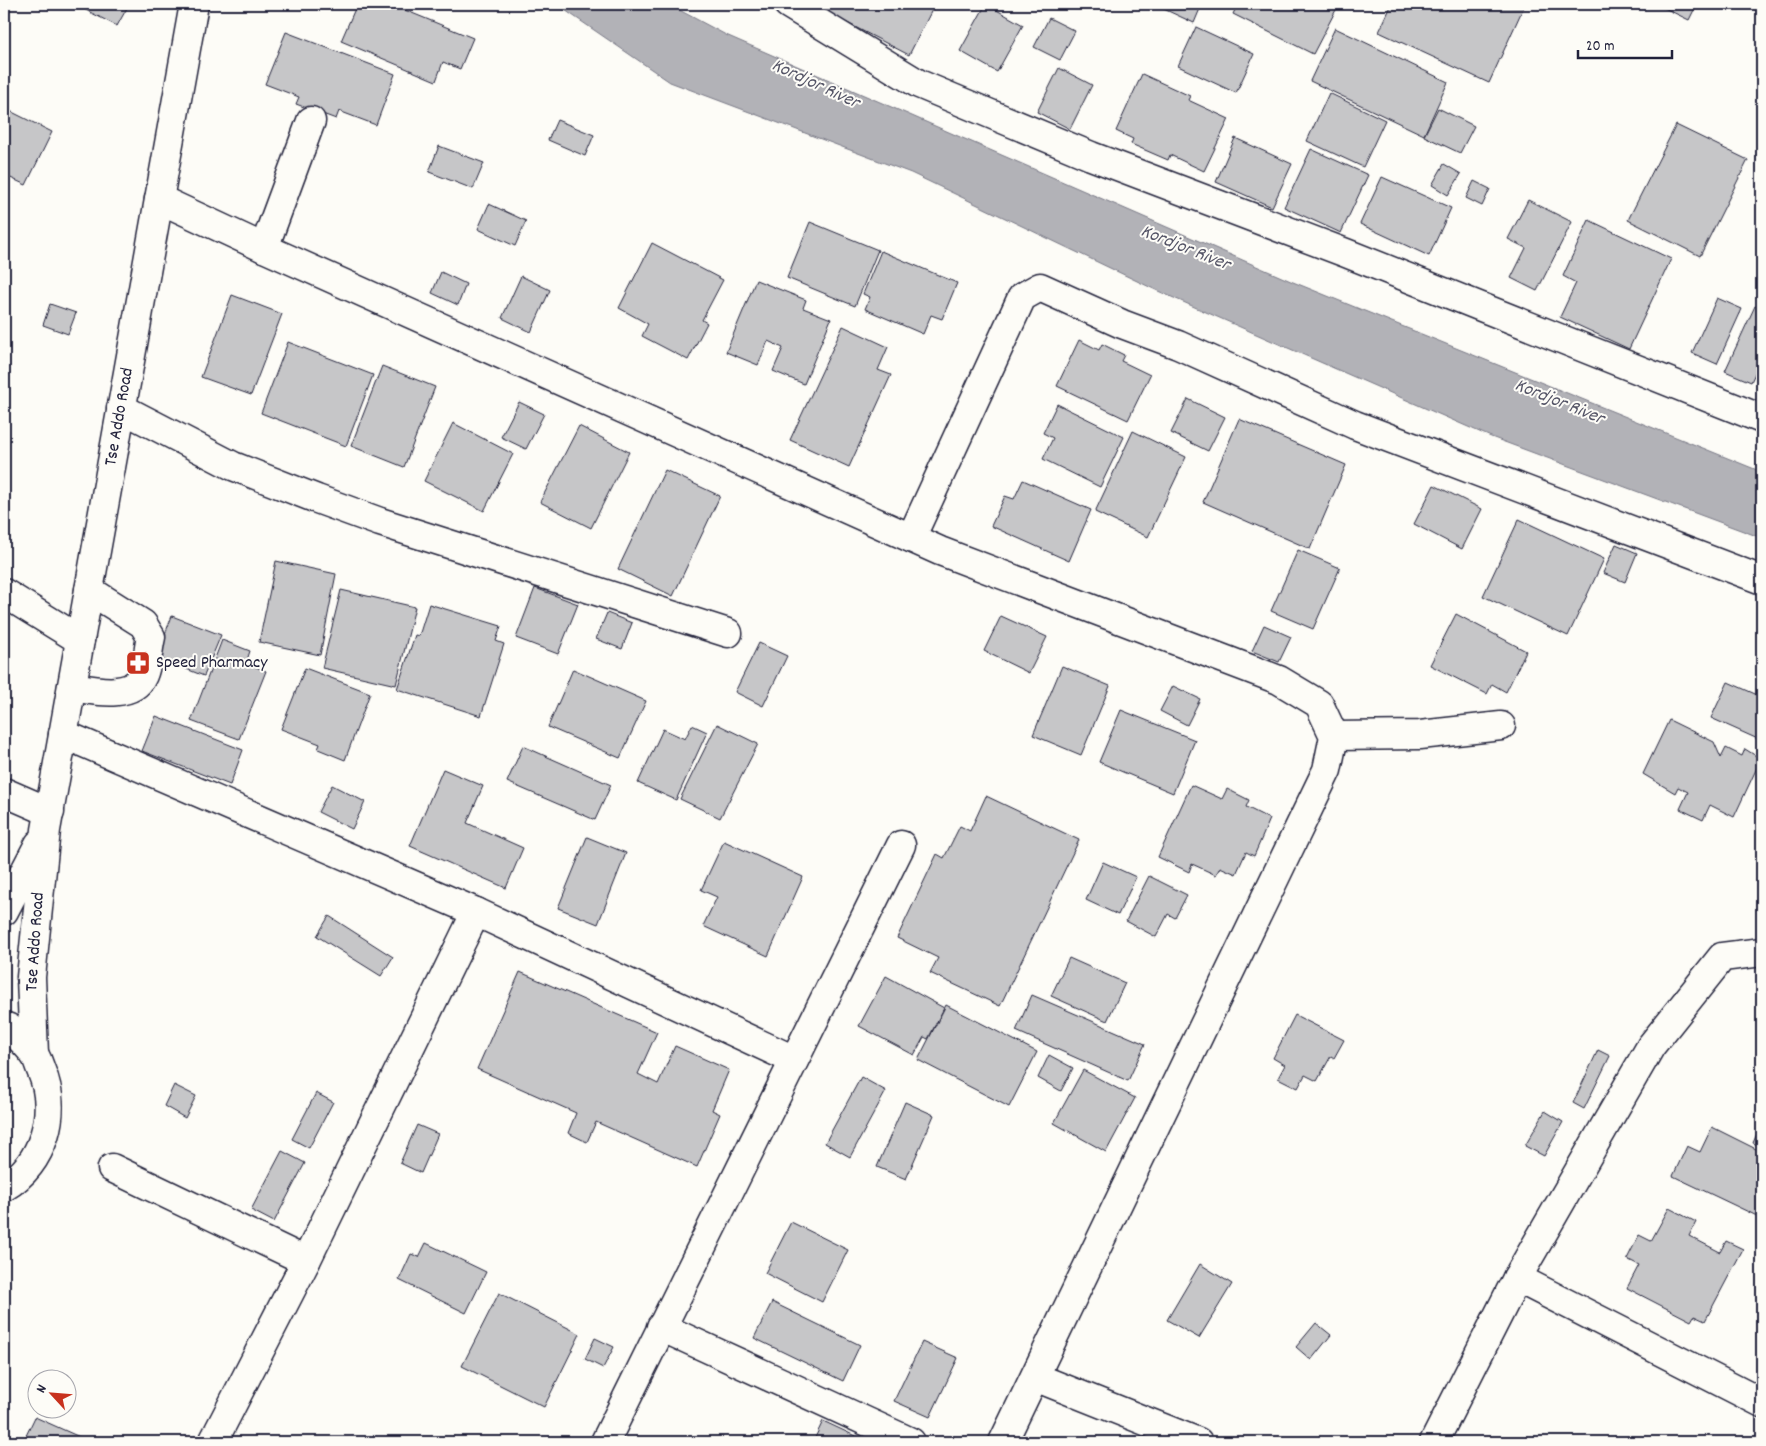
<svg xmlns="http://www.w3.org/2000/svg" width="1766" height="1446" viewBox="0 0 1766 1446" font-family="Dekko,sans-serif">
<rect width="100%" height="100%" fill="#fdfcf7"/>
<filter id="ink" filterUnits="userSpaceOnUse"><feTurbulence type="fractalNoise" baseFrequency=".02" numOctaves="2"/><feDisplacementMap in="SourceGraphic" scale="10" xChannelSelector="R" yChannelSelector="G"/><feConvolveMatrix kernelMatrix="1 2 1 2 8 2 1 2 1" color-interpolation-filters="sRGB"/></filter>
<g filter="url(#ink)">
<path fill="#b2b2b7" stroke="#787885" d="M556,4H668L726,35L1293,282L1762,472V538L1491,437L1158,291L911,173L670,82Z"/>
<g fill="#c6c6c8" stroke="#22223b">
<path d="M80,4H119L127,8L117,26L78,6Z"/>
<path d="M357,4H390L473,38L460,69L443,62L436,81L341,41Z"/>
<path d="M833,4H935L909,55L828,13Z"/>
<path d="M986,4L1023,25L997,72L960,51Z"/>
<path d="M1153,4H1202L1194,23Z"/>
<path d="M1238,4H1339L1313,54L1233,14Z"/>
<path d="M1392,4H1525L1489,83L1379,32Z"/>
<path d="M1656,4H1697L1689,20Z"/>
<path d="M1049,18L1075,31L1060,60L1034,47Z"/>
<path d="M1196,27L1254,54L1236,93L1178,66Z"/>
<path d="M1335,28L1448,82L1424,135L1310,81Z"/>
<path d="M286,32L395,74L376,125L339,111L336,119L296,104L299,97L265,84Z"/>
<path d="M1059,68L1092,85L1070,129L1037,112Z"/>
<path d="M1142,74L1190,96L1188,100L1229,119L1204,171L1170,155L1168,160L1131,144L1133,139L1116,131Z"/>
<path d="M1329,93L1385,120L1363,167L1307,141Z"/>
<path d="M4,108L52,132L26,185L4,175Z"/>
<path d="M1438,108L1474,126L1460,153L1424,136Z"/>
<path d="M557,120L594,135L585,156L548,140Z"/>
<path d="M1676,125L1748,160L1700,256L1628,220Z"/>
<path d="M1235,138L1292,164L1272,207L1216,182Z"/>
<path d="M439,146L484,163L473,189L429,172Z"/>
<path d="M1311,149L1368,175L1341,233L1284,207Z"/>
<path d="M1444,164L1461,174L1448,195L1432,185Z"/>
<path d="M1382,177L1451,208L1429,256L1360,224Z"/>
<path d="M1474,181L1490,189L1482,206L1466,198Z"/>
<path d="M1528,200L1572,222L1537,291L1511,278L1526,248L1508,239Z"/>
<path d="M489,204L526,221L515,246L478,229Z"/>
<path d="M1589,220L1671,259L1629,349L1560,317L1576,283L1563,276Z"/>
<path d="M810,222L878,250L855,306L787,278Z"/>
<path d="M652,243L723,280L702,320L707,323L688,360L642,336L648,324L619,308Z"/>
<path d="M881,251L957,283L942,319L931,315L923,334L865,309L870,297L863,294Z"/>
<path d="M441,272L466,284L458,305L432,293Z"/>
<path d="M521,276L550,290L531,332L502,318Z"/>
<path d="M756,280L806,300L803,308L831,319L804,384L773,371L783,348L768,341L758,365L726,352Z"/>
<path d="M232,295L282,314L251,395L201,377Z"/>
<path d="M1717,298L1742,309L1717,364L1692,353Z"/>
<path d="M50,304L76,313L68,334L43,325Z"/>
<path d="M1755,306L1762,309V358L1751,382L1725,371Z"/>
<path d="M843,326L888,347L878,370L891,375L849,467L790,440Z"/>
<path d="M1079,340L1099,350L1102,344L1124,355L1121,361L1150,375L1128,420L1057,386Z"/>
<path d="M288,342L373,375L346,446L261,413Z"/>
<path d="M382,366L435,387L404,467L351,446Z"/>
<path d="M1188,399L1225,417L1208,451L1171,433Z"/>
<path d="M519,402L544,414L526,449L501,437Z"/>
<path d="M1057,404L1124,437L1100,487L1043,459L1053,438L1043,433Z"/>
<path d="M1239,419L1346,465L1310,549L1203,502Z"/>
<path d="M453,423L513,454L484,511L424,481Z"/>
<path d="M579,426L629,452L591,528L540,502Z"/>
<path d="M1133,431L1186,457L1148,537L1095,512Z"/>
<path d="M665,470L720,496L673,596L618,569Z"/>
<path d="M1023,480L1091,510L1069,561L991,526L1005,496L1014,499Z"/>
<path d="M1434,485L1482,509L1462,549L1414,524Z"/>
<path d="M1519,519L1604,559L1568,636L1483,596Z"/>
<path d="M1616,544L1637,553L1625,582L1603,573Z"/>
<path d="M1298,550L1340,568L1313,629L1271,611Z"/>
<path d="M276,561L336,574L320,655L259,642Z"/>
<path d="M535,588L578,604L558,654L516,638Z"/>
<path d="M341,590L415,607L396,685L322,668Z"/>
<path d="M429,604L501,626L496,641L504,644L481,716L397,689L415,635L419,636Z"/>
<path d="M607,613L632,623L622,649L596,639Z"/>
<path d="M1456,614L1526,651L1506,692L1492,684L1487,694L1430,665Z"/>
<path d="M172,616L221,635L204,676L156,657Z"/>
<path d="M1001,616L1047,637L1029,673L984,651Z"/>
<path d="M1264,625L1291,637L1279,662L1252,651Z"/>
<path d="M222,640L250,651L246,663L266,671L239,739L191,721Z"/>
<path d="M759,643L787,656L763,706L735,692Z"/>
<path d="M1062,666L1110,686L1081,755L1033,735Z"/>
<path d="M305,668L370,693L345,760L318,749L320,744L281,729Z"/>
<path d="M573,669L646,701L620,758L548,727Z"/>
<path d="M1728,682L1762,697V735L1760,740L1711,718Z"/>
<path d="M1173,686L1200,699L1187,725L1160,711Z"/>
<path d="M1121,710L1195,740L1173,793L1099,762Z"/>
<path d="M156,716L243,750L230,785L142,751Z"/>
<path d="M1669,720L1714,742L1721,758L1726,748L1742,756L1745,749L1761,759L1734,817L1710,805L1703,820L1680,809L1688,792L1678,787L1675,793L1643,774Z"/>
<path d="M717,724L758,744L720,818L680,799Z"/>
<path d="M692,725L707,732L676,800L638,783L663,729L685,739Z"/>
<path d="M523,746L611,785L595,820L507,782Z"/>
<path d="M443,769L483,786L467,823L523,848L506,888L410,846Z"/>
<path d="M332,785L365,802L352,829L318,812Z"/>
<path d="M1191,785L1222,799L1227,789L1249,800L1246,807L1270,819L1254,856L1246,852L1236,874L1220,867L1216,875L1192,864L1189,872L1158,857Z"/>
<path d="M986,796L1079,840L1000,1006L930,973L938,958L897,938L937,854L944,858L960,826L970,831Z"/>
<path d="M587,837L626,853L598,924L558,908Z"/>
<path d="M724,841L803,877L768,956L703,926L717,897L701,890Z"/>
<path d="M1103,862L1136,877L1118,915L1086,900Z"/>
<path d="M1149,876L1187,895L1175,918L1168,914L1156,937L1126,921Z"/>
<path d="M329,916L393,957L381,976L317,936Z"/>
<path d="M1069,958L1125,983L1107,1021L1051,996Z"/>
<path d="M520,972L657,1032L638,1074L658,1084L675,1046L729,1070L712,1110L720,1114L697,1167L596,1122L587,1142L568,1133L576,1113L477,1069Z"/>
<path d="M886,976L944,1008L928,1039L924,1037L914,1055L859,1026Z"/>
<path d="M1032,995L1145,1044L1128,1081L1016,1031Z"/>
<path d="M946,1005L1037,1052L1009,1107L918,1060Z"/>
<path d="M1295,1015L1344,1040L1334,1058L1331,1056L1317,1081L1305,1075L1298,1088L1278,1078L1285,1065L1273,1058Z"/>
<path d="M1598,1050L1610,1056L1584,1109L1573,1103Z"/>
<path d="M1049,1055L1073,1068L1061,1091L1038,1078Z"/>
<path d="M1083,1070L1135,1098L1106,1152L1054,1123Z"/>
<path d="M861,1077L886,1091L850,1157L825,1143Z"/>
<path d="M174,1085L196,1096L185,1118L164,1106Z"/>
<path d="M316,1093L333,1102L309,1148L292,1139Z"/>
<path d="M905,1102L934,1115L906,1179L877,1167Z"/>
<path d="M1545,1111L1563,1122L1544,1156L1525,1146Z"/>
<path d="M1762,1122V1147L1753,1143Z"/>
<path d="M417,1125L438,1134L421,1173L400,1163Z"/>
<path d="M1712,1127L1762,1152V1205L1757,1216L1673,1176L1687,1146L1700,1152Z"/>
<path d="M282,1151L305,1163L274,1222L251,1210Z"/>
<path d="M1669,1208L1696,1222L1689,1236L1720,1252L1726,1241L1743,1249L1705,1321L1694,1316L1691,1321L1627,1288L1639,1265L1627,1259L1639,1235L1651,1241Z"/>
<path d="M791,1222L848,1250L822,1302L765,1273Z"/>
<path d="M426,1243L486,1272L466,1313L399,1280L411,1254L419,1257Z"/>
<path d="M1200,1264L1232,1284L1199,1338L1167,1320Z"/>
<path d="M499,1293L580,1334L544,1407L462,1366Z"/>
<path d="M772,1302L860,1345L843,1381L754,1338Z"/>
<path d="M1316,1323L1331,1335L1311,1360L1296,1347Z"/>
<path d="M595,1338L614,1347L603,1368L585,1359Z"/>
<path d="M922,1342L958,1358L930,1417L894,1401Z"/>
<path d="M35,1417L84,1439L82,1442H23Z"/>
<path d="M823,1421L868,1442H813Z"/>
</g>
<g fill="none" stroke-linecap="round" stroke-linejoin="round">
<defs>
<g id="minor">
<path d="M788,4L919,84L1091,156L1346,253L1762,419"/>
<path d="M159,199L264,248L940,551L1279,680L1319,704L1334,736L1327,770L1003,1442"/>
<path d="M264,248L311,121"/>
<path d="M121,408L233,466L317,499L380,522L728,633"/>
<path d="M911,538L1022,297L1040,287L1122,324L1178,345L1355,425L1762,580"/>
<path d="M4,593L80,640"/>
<path d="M72,687C92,690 132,700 143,675C148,664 148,649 151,637L143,624L89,590"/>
<path d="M63,734L476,912L794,1060"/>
<path d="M1334,736L1420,735L1501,726"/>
<path d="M4,792L50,812"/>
<path d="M4,911L39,844"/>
<path d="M4,1026L9,1028C17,1036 27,1044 33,1053C37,1057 39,1065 41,1070C59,1112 44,1164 4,1187"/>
<path d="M34,1054L31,977L46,830L194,4"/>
<path d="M112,1168L306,1261"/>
<path d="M1517,1278L1762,1403"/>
<path d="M661,1327L911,1442"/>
<path d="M1035,1377L1198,1442"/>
<path d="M213,1442L306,1261L476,912"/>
<path d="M605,1442L901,845"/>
<path d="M1434,1442L1517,1278L1651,1046L1722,957L1762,952"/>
</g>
</defs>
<use href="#minor" stroke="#22223b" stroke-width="31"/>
<use href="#minor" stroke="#fdfcf7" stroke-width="28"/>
</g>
</g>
<defs>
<symbol id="pharmacy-square" viewBox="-11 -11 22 22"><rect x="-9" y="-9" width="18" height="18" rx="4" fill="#c8321e" stroke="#fdfcf7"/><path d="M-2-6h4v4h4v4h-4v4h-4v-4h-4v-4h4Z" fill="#fff"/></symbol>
</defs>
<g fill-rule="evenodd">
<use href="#pharmacy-square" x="124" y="649" width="28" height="28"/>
</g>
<g text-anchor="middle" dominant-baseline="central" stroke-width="4" stroke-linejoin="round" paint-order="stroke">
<g font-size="18" fill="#22223b" stroke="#fdfcf7">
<text transform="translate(120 417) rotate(-80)">Tse Addo Road</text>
<text transform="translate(36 942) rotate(-86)">Tse Addo Road</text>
</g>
<g font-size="18" fill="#22223b" stroke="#fdfcf7" text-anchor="start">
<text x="156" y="663">Speed Pharmacy</text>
</g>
<g font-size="19" font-style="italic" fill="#545466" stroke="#fdfcf7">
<text transform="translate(815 85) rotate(25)">Kordjor River</text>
<text transform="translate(1185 249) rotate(22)">Kordjor River</text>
<text transform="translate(1559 403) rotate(22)">Kordjor River</text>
</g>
</g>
<rect width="1766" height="1446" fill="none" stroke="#fdfcf7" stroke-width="20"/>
<rect x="10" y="10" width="1746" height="1426" fill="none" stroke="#22223b" stroke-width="2" filter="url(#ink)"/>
<g transform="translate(52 1394) rotate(296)"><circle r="24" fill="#fdfcf7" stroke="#a5a5ac"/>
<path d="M0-4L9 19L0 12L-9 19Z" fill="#c8321e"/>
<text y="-8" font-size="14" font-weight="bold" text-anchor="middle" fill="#22223b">N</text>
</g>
<path d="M1578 50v8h94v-8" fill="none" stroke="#22223b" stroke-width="2.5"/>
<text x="1586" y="50" font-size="15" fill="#22223b" stroke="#fdfcf7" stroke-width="4" paint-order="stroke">20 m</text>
</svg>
